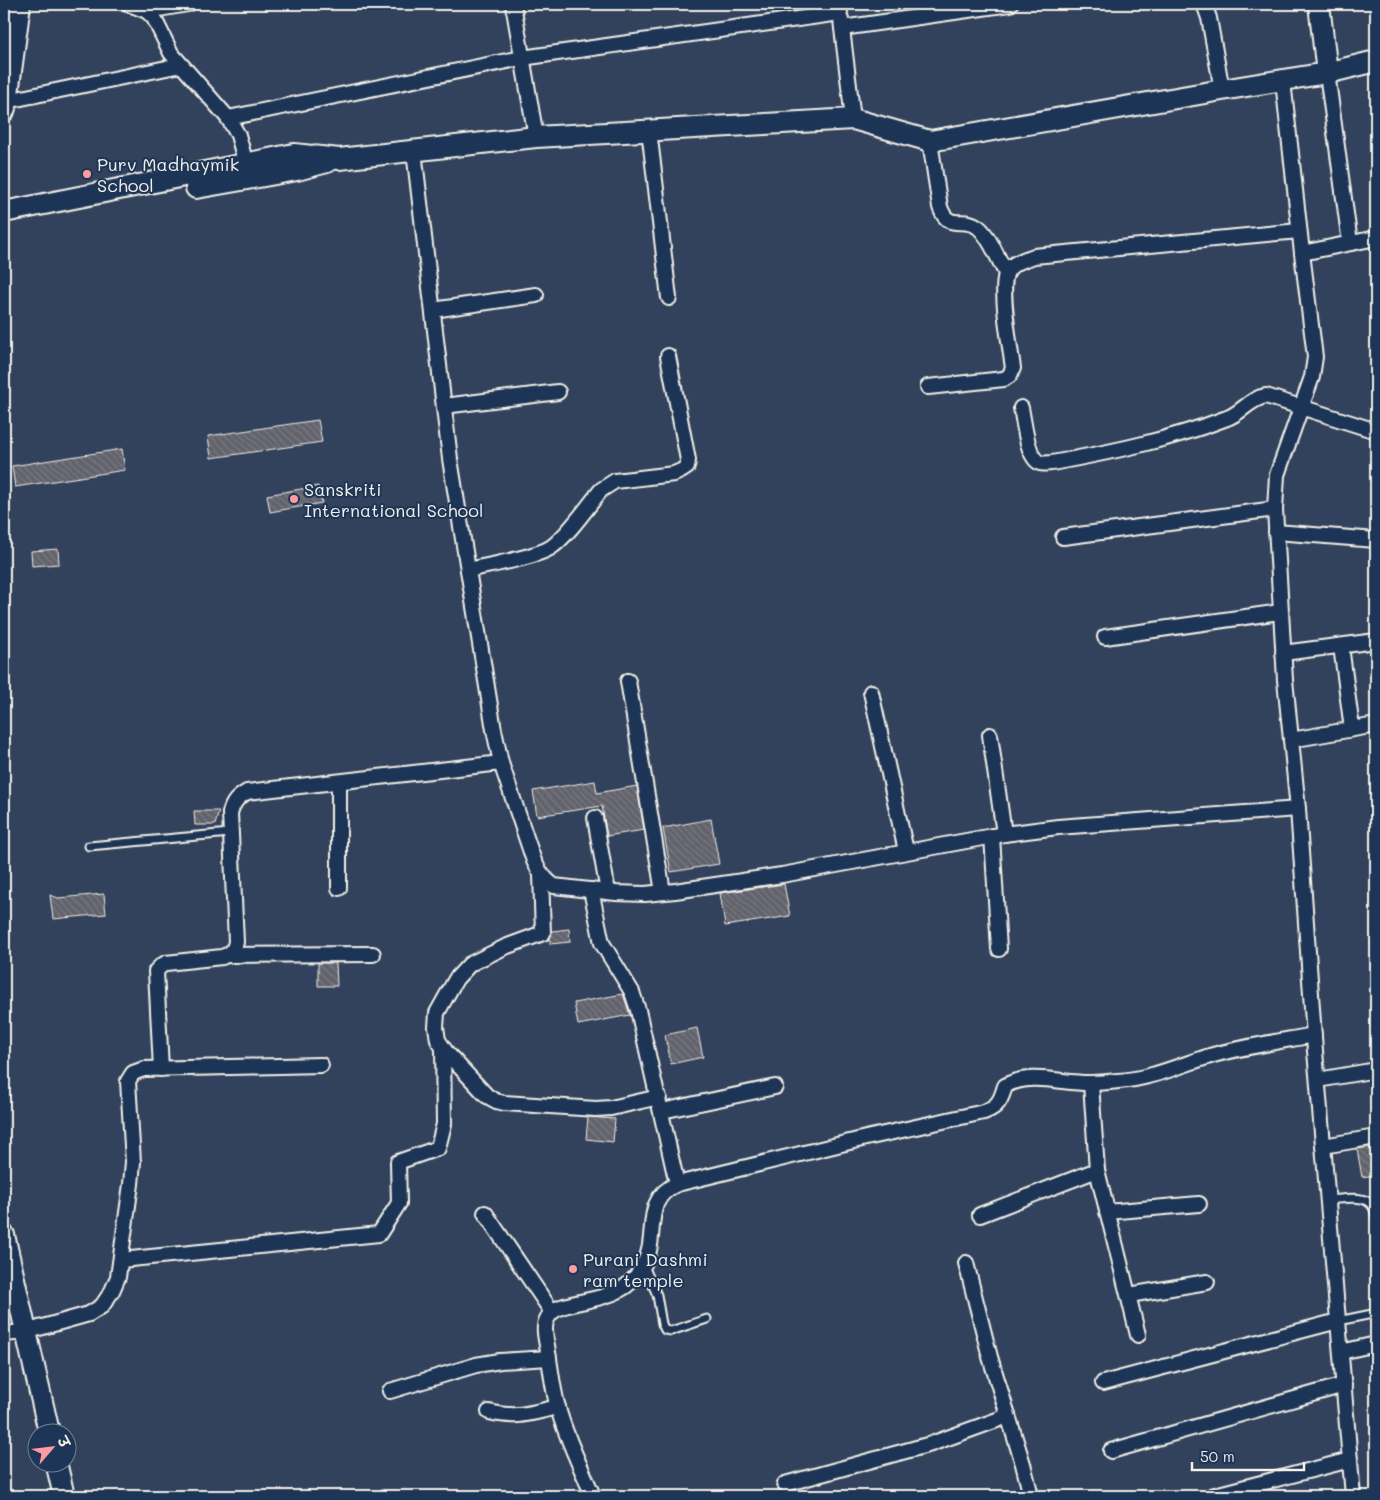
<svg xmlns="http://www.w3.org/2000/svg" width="1380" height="1500" viewBox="0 0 1380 1500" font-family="Mali,'Playpen Sans Deva',sans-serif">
<defs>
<pattern id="building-back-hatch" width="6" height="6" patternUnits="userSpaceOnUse" patternTransform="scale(1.25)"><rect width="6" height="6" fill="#62626c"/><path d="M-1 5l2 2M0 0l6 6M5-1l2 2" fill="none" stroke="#797981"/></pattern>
</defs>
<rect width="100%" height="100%" fill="#32425d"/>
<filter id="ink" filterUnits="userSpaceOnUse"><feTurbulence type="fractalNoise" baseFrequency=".02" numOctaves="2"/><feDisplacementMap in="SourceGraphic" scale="10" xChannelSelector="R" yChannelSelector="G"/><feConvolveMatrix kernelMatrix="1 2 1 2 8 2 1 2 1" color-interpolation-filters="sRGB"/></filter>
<g filter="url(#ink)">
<g fill="url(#building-back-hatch)" stroke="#f4f1e8">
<path d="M318,420L322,442L211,458L208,436Z"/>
<path d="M122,449L125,470L15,487L12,466Z"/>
<path d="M318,486L322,503L270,512L267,495Z"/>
<path d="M58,549L59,564L32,566L31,551Z"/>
<path d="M595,781L597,793L637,786L644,830L607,836L602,806L537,816L533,791Z"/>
<path d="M194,811H219L215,825H195Z"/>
<path d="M711,819L719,864L671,872L663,828Z"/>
<path d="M784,884L790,916L725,926L720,893Z"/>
<path d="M104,894L106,914L53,919L50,895L58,898Z"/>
<path d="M569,929L570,942L550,944V938L552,931Z"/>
<path d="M318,963H336L337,986H318Z"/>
<path d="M623,994L630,1015L578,1025L574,1003Z"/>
<path d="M697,1028L703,1057L671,1064L665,1035Z"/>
<path d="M588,1117L615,1119L613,1142L586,1139Z"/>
<path d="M1376,1146V1175L1362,1177L1357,1149Z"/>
</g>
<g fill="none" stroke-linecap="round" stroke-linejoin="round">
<defs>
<g id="lane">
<path d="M89,846L230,833"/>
<path d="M1328,1200C1347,1199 1373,1191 1376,1217"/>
<path d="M644,1266L657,1295L662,1324L665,1330L671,1331L707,1319"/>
<path d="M1338,1321L1372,1314L1376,1311"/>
</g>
<g id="street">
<path d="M129,4L147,11L154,18L171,53L228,118L238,135L246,164"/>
<path d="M513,4L536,137"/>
<path d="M1204,4L1209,18L1222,90"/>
<path d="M147,11L188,4"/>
<path d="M841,20L853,119"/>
<path d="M842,28L1010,4"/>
<path d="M1327,73L1350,243"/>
<path d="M1283,81L1302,253L1315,357L1312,377L1277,475L1275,509L1285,680L1298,809L1315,1051L1353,1496"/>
<path d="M7,101L181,65"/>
<path d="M228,118L522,58L840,13"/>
<path d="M649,130L669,298"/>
<path d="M930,141L940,207C949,233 963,215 978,227C989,235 999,261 1006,273"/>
<path d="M414,151L450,459L494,730L501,763L534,861C539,872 544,879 554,886L616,893L645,894L675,891L782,875L1004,834L1058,827L1298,809"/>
<path d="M1302,253L1376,238"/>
<path d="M433,310L536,295"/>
<path d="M928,387L1004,379L1010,375L1013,368C1010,346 1000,293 1006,274C1010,263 1024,260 1034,256L1299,231"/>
<path d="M444,406L558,392"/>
<path d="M1021,408C1024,421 1027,458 1040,463C1043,464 1049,463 1052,463C1111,452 1170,440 1227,418C1242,413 1250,398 1266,396L1376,431"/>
<path d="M1276,532L1376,540"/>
<path d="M1063,537L1275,509"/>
<path d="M468,570C489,565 533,558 550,548C565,539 589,505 601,490L615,481L674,474L681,471L687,467L688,460L668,356"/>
<path d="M1105,637L1280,612"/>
<path d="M1341,646L1352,729"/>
<path d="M1283,653L1376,641"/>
<path d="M628,681L663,892"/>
<path d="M871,692L906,851"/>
<path d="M990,735L1004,834"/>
<path d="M1291,740L1376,725"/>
<path d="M595,818L608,892"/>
<path d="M992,836L999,949"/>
<path d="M541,875L543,933L505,947L470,964L456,979L437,1013L436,1027L438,1040L446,1052L487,1096L496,1101L504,1103L596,1109L611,1108L659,1097"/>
<path d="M339,888V782"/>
<path d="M591,890L602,943L632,992L638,1010L677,1184"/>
<path d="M229,955L373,954"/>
<path d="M161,1069L156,971L161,966L166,963L222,957C231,954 234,951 236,942L230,813C233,802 237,798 247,792L501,763"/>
<path d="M1318,1080L1376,1070"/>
<path d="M1091,1084L1097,1170L1138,1335"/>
<path d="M662,1111L775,1087"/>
<path d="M1323,1146L1376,1137"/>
<path d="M1107,1212L1199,1204"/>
<path d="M485,1213L552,1312"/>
<path d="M980,1215L1097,1170"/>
<path d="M121,1260L379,1234L399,1203L398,1162L438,1148L444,1124L443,1048"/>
<path d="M966,1263L990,1357L1023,1464L1031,1496"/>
<path d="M1129,1295L1207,1282"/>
<path d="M4,1334L25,1332L89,1314L102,1306L112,1291L118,1277L131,1184L133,1162L128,1081L133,1073L144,1069L321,1065"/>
<path d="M1341,1352L1376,1344"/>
<path d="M1103,1383L1338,1321"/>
<path d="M390,1391L476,1365L500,1361L549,1358"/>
<path d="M489,1412C518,1419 530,1413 558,1407"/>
<path d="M1111,1451L1344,1385"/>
<path d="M785,1484L931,1444L1008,1416"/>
<path d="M593,1496C581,1467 566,1438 558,1408C553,1390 551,1371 548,1352C547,1342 542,1328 547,1319C550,1313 555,1309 561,1307C592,1297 625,1300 643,1266C660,1237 640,1200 677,1184L866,1138L984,1112C998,1107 1001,1100 1005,1086C1030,1071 1064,1084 1091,1083C1100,1083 1109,1082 1118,1081C1153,1079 1184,1063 1217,1054C1249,1046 1282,1041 1314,1035"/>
<path d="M1211,1496L1350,1460"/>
</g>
<g id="secondary">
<path d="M1319,4L1327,73"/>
<path d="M4,111L7,101L20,4"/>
<path d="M196,188L297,170L327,162"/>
<path d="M4,212L294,154L339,159L536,137L853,119L930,141L1222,90L1327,73L1376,61"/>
<path d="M4,1235L49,1432"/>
<path d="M56,1462L64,1496"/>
</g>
</defs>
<use href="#lane" stroke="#f4f1e8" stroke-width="11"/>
<use href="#street" stroke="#f4f1e8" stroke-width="18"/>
<use href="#secondary" stroke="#f4f1e8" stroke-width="24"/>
<use href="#lane" stroke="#1d3557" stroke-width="7"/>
<use href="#street" stroke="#1d3557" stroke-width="14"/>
<use href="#secondary" stroke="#1d3557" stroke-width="20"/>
</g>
</g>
<g fill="#ff9aa2" stroke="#1d3557" stroke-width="2">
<circle cx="87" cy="174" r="5"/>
<circle cx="294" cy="499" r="5"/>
<circle cx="573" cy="1269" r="5"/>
</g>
<g text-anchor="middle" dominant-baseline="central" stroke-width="4" stroke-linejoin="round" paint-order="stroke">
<g font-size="18" fill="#f4f1e8" stroke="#1d3557" text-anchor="start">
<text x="97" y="164">Purv Madhaymik<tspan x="97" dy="21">School</tspan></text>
<text x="304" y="489">Sanskriti<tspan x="304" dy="21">International School</tspan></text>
<text x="583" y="1259">Purani Dashmi<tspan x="583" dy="21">ram temple</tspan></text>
</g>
</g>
<rect width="1380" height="1500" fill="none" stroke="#1d3557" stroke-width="20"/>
<rect x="10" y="10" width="1360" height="1480" fill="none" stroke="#f4f1e8" stroke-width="2" filter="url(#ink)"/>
<g transform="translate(52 1448) rotate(62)"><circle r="24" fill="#1d3557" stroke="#738091"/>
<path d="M0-4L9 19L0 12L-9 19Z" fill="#ff9aa2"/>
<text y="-8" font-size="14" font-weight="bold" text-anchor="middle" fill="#f4f1e8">उ</text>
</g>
<path d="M1192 1462v8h112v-8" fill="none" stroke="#f4f1e8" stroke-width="2.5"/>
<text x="1200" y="1462" font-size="15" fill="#f4f1e8" stroke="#1d3557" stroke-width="4" paint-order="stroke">50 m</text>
</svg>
